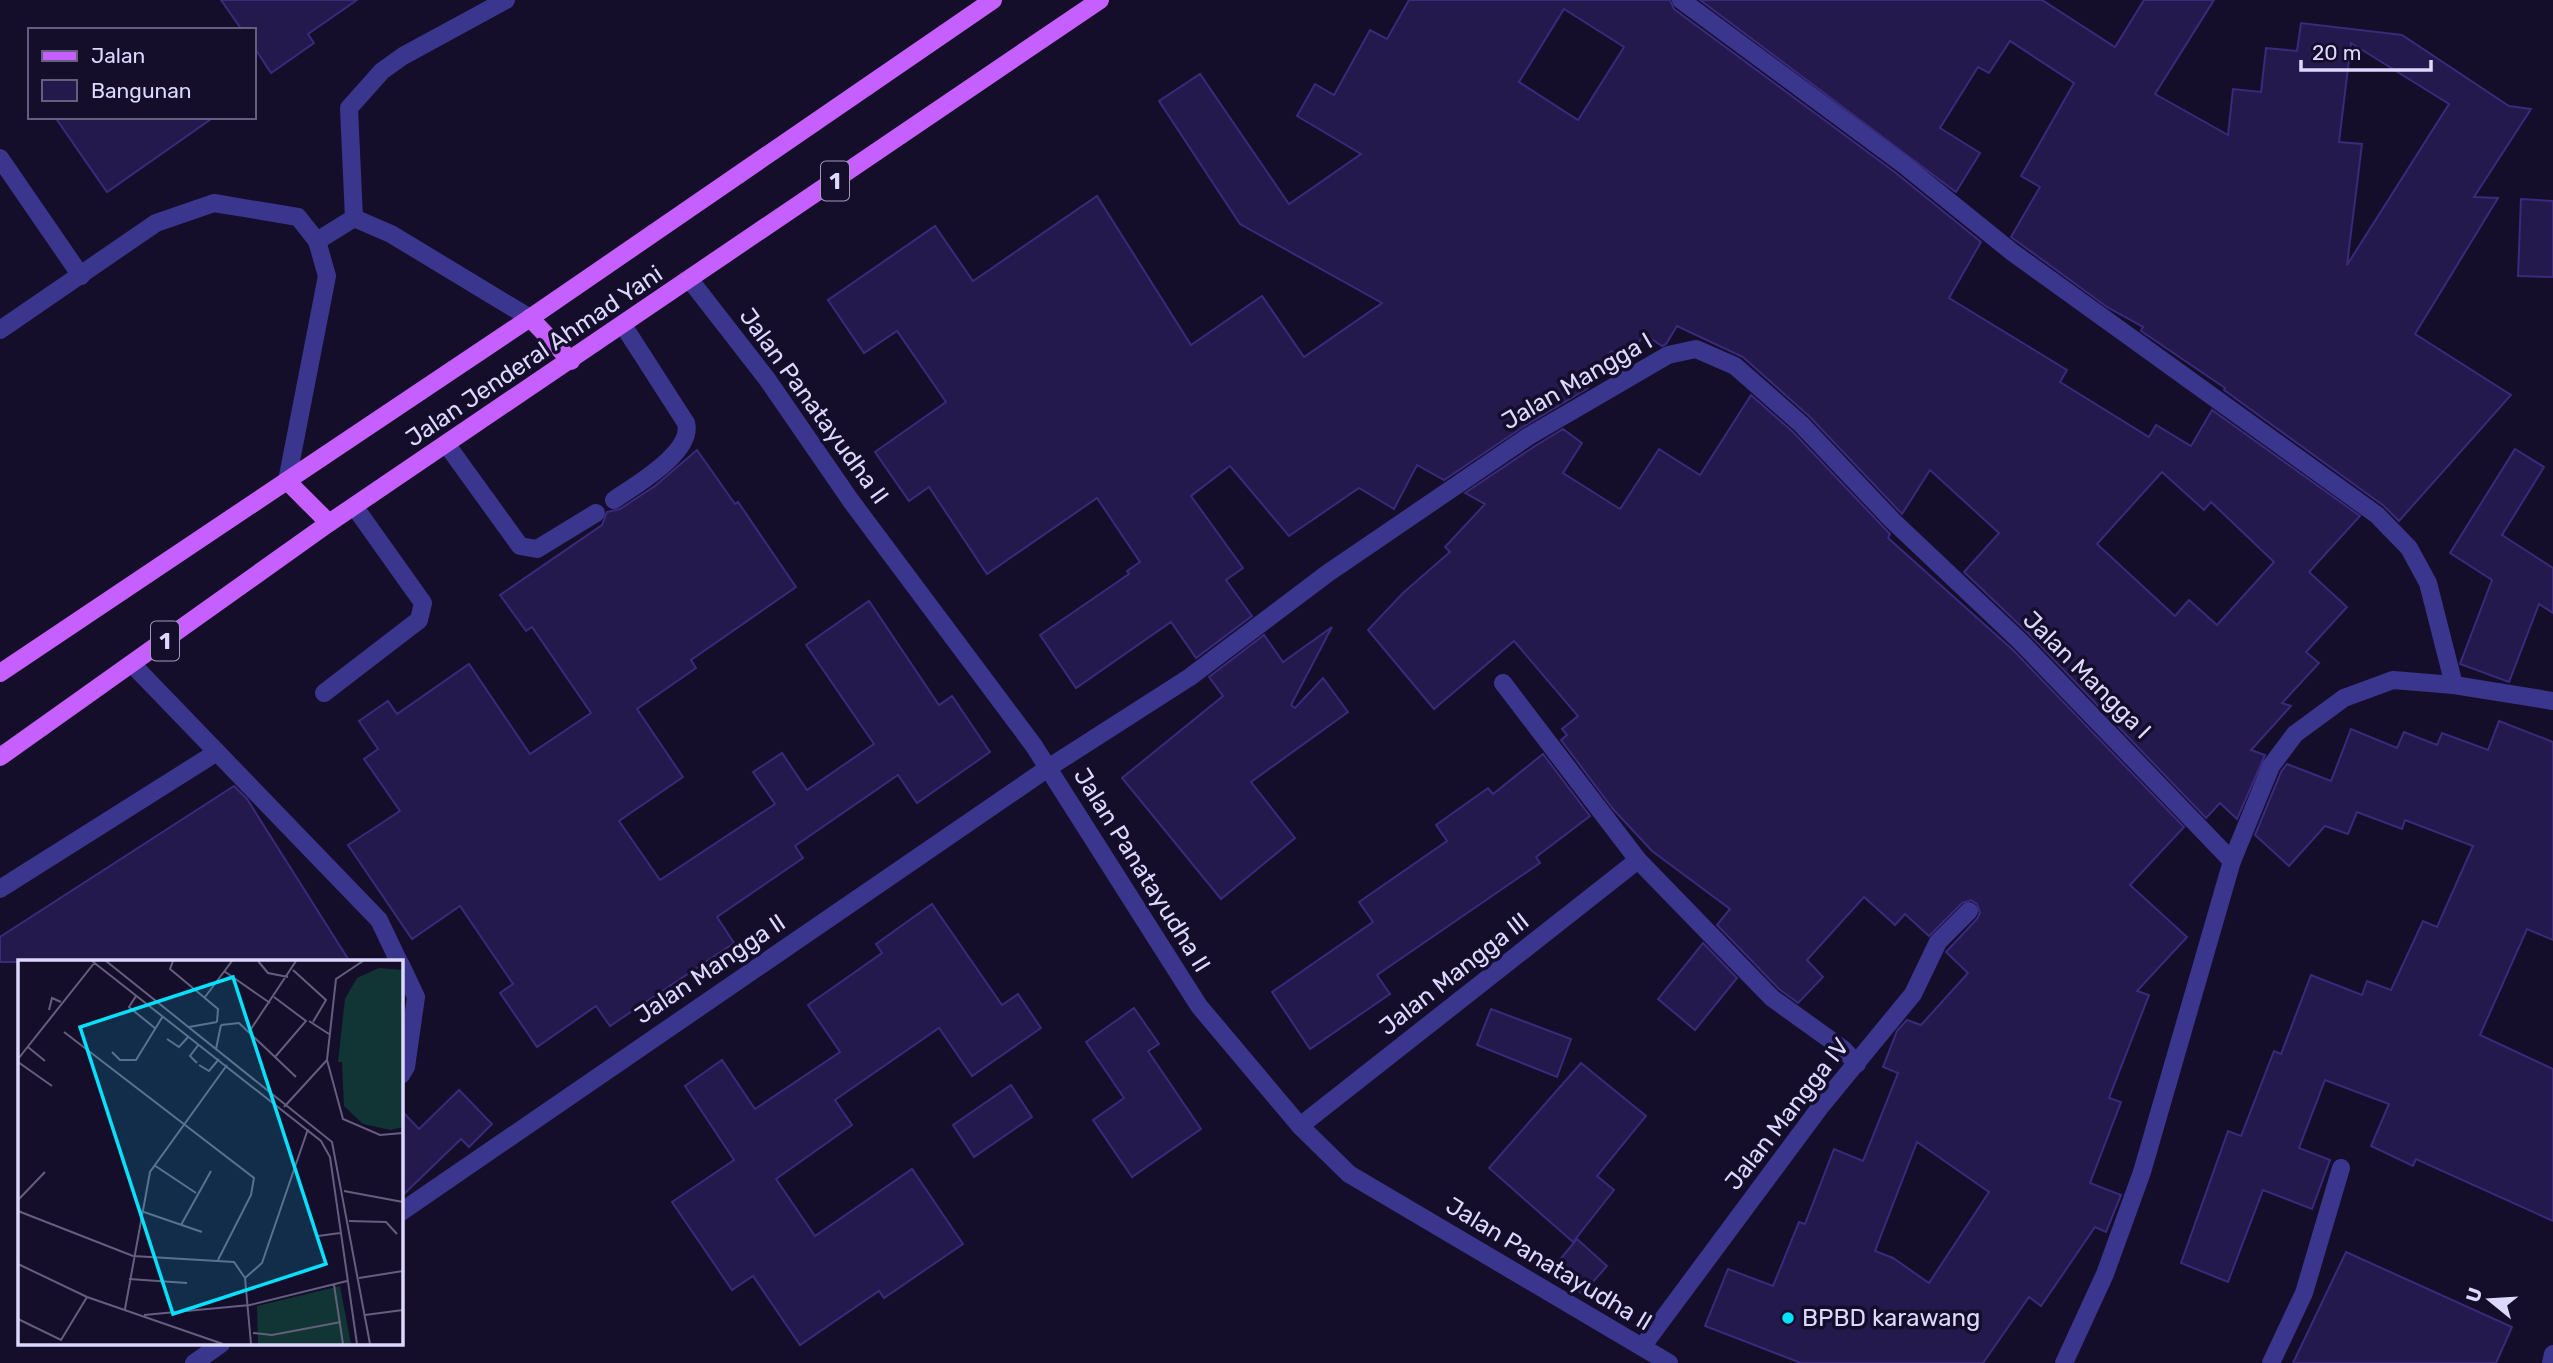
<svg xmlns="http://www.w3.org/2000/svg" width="2553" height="1363" viewBox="0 0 2553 1363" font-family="Rubik,sans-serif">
<rect width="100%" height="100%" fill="#140e2a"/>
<g fill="#24194d" stroke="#3b297b" stroke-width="2" fill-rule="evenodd">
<path d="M221,0H357L308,34L314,43L271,73L254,47V30H242Z"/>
<path d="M1409,0H1670L1674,9L1896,173L1981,242L1949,298L2067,370L2060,382L2149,437L2156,425L2191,446L2212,410L2360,516L2309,572L2347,607L2306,652L2319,663L2282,703L2291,706L2251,750L2265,755L2237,819L2220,803L2206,818L2029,634L1964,572L1999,533L1930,470L1902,514L1809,416L1743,357L1677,326L1666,344L1662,346L1644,334L1627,361L1611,351L1588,388L1523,427L1444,480L1417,465L1394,509L1359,488L1289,536L1230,466L1191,496L1243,568L1226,580L1252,616L1196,658L1171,622L1076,688L1040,635L1129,574L1127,571L1140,562L1097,498L987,574L929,487L909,501L875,452L946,402L897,331L864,353L828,300L935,226L973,281L1097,196L1191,345L1262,296L1304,357L1382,303L1240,224L1159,101L1200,74L1289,204L1361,154L1297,116L1315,84L1334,95L1370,30L1387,39ZM1564,9L1624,47L1578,120L1519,82ZM2162,472L2204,510L2211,502L2274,562L2217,625L2189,600L2175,616L2097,544Z"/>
<path d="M1700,0H2042L2115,47L2144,0H2214L2155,94L2228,135L2233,89L2261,92L2266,48L2297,51L2301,23L2402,35L2509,106L2531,109L2474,197L2498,198L2415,334L2511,395L2399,521L2384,506L2224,390L2225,388L2141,331L2143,327L2107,307L2011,237L2040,187L2021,176L2074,83L2010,41L1989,73L1978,67L1940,128L1980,153L1956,192ZM2351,43L2449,104L2347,265L2362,144L2339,142Z"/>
<path d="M55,117H214L107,192Z"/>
<path d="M2521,199L2553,201V277L2518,276Z"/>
<path d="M1751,395L1793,432L1890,534L1888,538L2013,650L2184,827L2130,885L2187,937L2137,991L2149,995L2109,1098L2121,1102L2090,1183L2121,1195L2106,1232L2095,1227L2041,1306L2029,1297L1983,1363H1801L1705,1326L1728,1269L1773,1286L1799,1222L1805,1224L1834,1149L1863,1161L1898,1073L1883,1067L1897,1031L1907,1020L1921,1025L1968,973L1946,952L1977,919L1980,913L1977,904L1971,900L1962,903L1929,936L1905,914L1895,925L1864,897L1807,960L1823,977L1798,1003L1779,989L1717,925L1730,909L1652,851L1613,809L1561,740L1567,735L1562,729L1578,716L1514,641L1434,709L1368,630L1403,593L1450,552L1445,547L1485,504L1465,493L1535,446L1563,429L1582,443L1563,473L1620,509L1659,449L1700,475ZM1917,1142L1989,1192L1929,1283L1893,1258L1875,1251Z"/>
<path d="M2515,449L2544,467L2502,535L2553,568V613L2539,604L2509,682L2460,664L2492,580L2450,553Z"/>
<path d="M697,450L735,504L738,502L796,587L691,660L696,668L637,709L683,777L619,821L660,880L775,804L753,772L782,753L807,790L874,744L806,645L869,601L939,705L952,696L990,752L917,803L898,775L795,846L803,858L717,917L734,943L610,1026L596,1006L537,1047L500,993L513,984L460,906L412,939L348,845L400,811L364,759L378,749L359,721L388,701L397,714L469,664L530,754L591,713L532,627L526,631L500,595L602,525L607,512L620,509L655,486Z"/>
<path d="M1332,627L1291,705L1295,708L1323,678L1348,712L1251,782L1295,838L1221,899L1122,778L1223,696L1209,677L1264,635L1283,662Z"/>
<path d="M2499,721L2553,742V940L2527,929L2480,1035L2553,1069V1221L2416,1159L2413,1166L2371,1146L2389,1104L2325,1080L2299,1148L2330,1160L2312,1209L2263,1190L2228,1282L2181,1263L2228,1131L2241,1136L2274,1051L2281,1054L2311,975L2362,995L2367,981L2391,990L2423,921L2437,927L2473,846L2405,820L2402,829L2357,812L2348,834L2325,826L2289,866L2255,835L2281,772L2287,764L2331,781L2351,729L2397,748L2404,732L2437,745L2442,733L2488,750Z"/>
<path d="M1543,754L1590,816L1536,857L1540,863L1377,975L1390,994L1310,1049L1272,992L1373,922L1359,902L1447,841L1436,825L1488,788L1493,794Z"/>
<path d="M234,786L247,799L350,962H0V937Z"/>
<path d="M932,904L1002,1005L1018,994L1041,1028L972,1076L939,1028L835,1100L852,1125L776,1179L815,1236L912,1169L963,1244L884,1298L879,1291L800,1345L753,1276L732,1290L672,1202L734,1160L685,1086L722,1060L755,1109L840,1052L808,1005L882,953L876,944Z"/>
<path d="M1703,943L1737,978L1695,1030L1658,999Z"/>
<path d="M1134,1008L1159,1044L1148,1051L1201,1129L1132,1177L1093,1120L1124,1098L1086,1042Z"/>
<path d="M1491,1009L1571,1039L1557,1077L1477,1045Z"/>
<path d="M1581,1063L1646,1116L1597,1176L1614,1190L1573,1242L1489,1168Z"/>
<path d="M1011,1085L1032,1117L974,1157L953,1125Z"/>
<path d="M459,1090L492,1124L469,1147L461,1139L401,1197V1110L419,1129Z"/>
<path d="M1577,1239L1607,1266L1582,1294L1553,1268Z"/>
<path d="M2346,1252L2512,1327L2496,1363H2293Z"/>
</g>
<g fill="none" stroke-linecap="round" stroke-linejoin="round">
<g stroke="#3b368d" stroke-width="18">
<path d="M0,158L81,276"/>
<path d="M354,218L349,108L382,71L403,56L506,0"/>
<path d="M354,218L391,234L530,318"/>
<path d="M317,241L354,218"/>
<path d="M0,330L156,223L214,203L298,217L317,241L327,276L287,481"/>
<path d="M132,664L379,920L399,962"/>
<path d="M324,693L419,620L423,603L354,506"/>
<path d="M0,889L217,752"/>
<path d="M401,965L416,997L406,1067L401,1075"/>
</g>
<g stroke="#3b368d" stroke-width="18">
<path d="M1681,0L1903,164L2012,252L2377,515L2409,548L2428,583L2454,685"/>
<path d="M447,445L520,546L537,549L596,513"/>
<path d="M614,500C635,485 694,452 686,423L623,325"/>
<path d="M1503,683L1638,860L1772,998L1843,1049L1857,1064"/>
<path d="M1300,1126L1638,860"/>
<path d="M401,1212L1048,768L1190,677L1328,573L1529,436L1668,355L1696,349L1735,366L1801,424L1893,521L2021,642L2232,861"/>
<path d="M1642,1347L1821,1106L1913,994L1938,942L1969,911"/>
<path d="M194,1363L221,1344"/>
<path d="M2064,1363L2105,1274L2142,1172L2232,861L2271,766L2295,734L2344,698L2393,680L2454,685L2553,701"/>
<path d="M2271,1363L2304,1293L2341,1168"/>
<path d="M2551,1363L2553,1354"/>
</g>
<path stroke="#3b368d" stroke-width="18" d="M690,280L767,379L851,501L1034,746L1199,1006L1300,1126L1349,1174L1669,1363"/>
<g stroke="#c65fff" stroke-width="18">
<path d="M530,318L571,361"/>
<path d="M287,481L329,523"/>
<path d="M0,673L530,318L993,0"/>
<path d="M0,757L329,523L1100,0"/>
</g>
</g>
<circle fill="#04e1ff" stroke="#140e2a" stroke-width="2.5" cx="1788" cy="1318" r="7"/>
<g text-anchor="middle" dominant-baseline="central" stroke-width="7" stroke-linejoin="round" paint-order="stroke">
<g fill="#140e2a" stroke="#a19bbf" stroke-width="2">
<rect x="821" y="161.5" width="28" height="39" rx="5"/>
<rect x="151" y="621.5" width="28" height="39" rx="5"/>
</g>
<g font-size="23" font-weight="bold" fill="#ddd8ff">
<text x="835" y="181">1</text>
<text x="165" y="641">1</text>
</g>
<g font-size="24" fill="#ddd8ff" stroke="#140e2a">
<text transform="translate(534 356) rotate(-34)">Jalan Jenderal Ahmad Yani</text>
<text transform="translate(1577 381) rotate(-30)">Jalan Mangga I</text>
<text transform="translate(814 406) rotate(54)">Jalan Panatayudha II</text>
<text transform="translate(2087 675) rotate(45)">Jalan Mangga I</text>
<text transform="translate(1142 870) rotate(58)">Jalan Panatayudha II</text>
<text transform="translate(710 969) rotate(-34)">Jalan Mangga II</text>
<text transform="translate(1454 974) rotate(-38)">Jalan Mangga III</text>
<text transform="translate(1787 1114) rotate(-52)">Jalan Mangga IV</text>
<text transform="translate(1549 1264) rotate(31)">Jalan Panatayudha II</text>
</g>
<g font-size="24" fill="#ddd8ff" stroke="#140e2a" text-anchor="start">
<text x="1802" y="1318">BPBD karawang</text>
</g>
</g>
<g transform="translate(18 960)">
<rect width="385" height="385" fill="#140e2a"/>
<path d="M361,8L385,10V167L373,170L345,164L326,146L324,102H320L327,39L339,18ZM322,326L333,384H240L239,346Z" fill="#113534"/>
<path fill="none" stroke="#645f7f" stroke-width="2" d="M74,1L303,181L312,197L339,384M88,1L314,182L352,384M155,1L152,9L200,49L199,62M240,1L250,13L270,17M345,1L318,19L309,100L325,159L362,175L385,173M275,10L308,40L295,62M206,11L252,43M118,36L111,47L138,69M187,37L214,1M31,50L34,38L43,42M291,61L311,74M203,65L221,63L257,97L288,61L256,37M171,67L199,62M46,72L236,218L233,235L200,300M231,72L278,1M149,79L161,87L171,76M10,87L27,101M198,89L203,65M94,92L102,100H118L145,56M257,97L278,117M0,99L77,2M0,102L34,126M179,103L172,96L181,84M181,105L191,111L201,99M266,147L309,100M136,205L178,233M326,231L385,242M0,240L27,212M0,251L115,296L216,302L227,318L233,384M123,251L184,272M331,261L368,262L379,274M163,265L193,211M300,276L322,273M0,304L69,337L205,384M227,318L244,303L290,169M341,318L385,311M111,319L169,323M316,325L325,384M107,349L132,212L209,105M126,355L232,345L329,321M347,355L385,350M0,359L43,380L69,337M235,373L254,375L323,362"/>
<path fill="#04e1ff" fill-opacity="0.15" stroke="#04e1ff" stroke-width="3.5" d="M215,17L308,304L155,354L62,67Z"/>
<rect width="385" height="385" fill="none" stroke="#ddd8ff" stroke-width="3.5"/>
</g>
<rect x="28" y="28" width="228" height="91" fill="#140e2a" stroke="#645f7f" stroke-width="2"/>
<rect x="42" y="51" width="35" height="10" fill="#c65fff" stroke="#645f7f" stroke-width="2"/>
<text x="91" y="63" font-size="21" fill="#ddd8ff">Jalan</text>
<rect x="42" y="80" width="35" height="21" fill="#24194d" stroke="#645f7f" stroke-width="2"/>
<text x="91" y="98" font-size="21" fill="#ddd8ff">Bangunan</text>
<g transform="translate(2490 1300) rotate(288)" stroke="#140e2a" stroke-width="5" paint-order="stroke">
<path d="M0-5L12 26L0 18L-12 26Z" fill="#ddd8ff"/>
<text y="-10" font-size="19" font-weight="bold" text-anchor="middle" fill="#ddd8ff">U</text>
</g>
<path d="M2301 60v10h130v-10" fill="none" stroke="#ddd8ff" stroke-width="3.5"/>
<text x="2312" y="60" font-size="21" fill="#ddd8ff" stroke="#140e2a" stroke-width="5" paint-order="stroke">20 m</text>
</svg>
